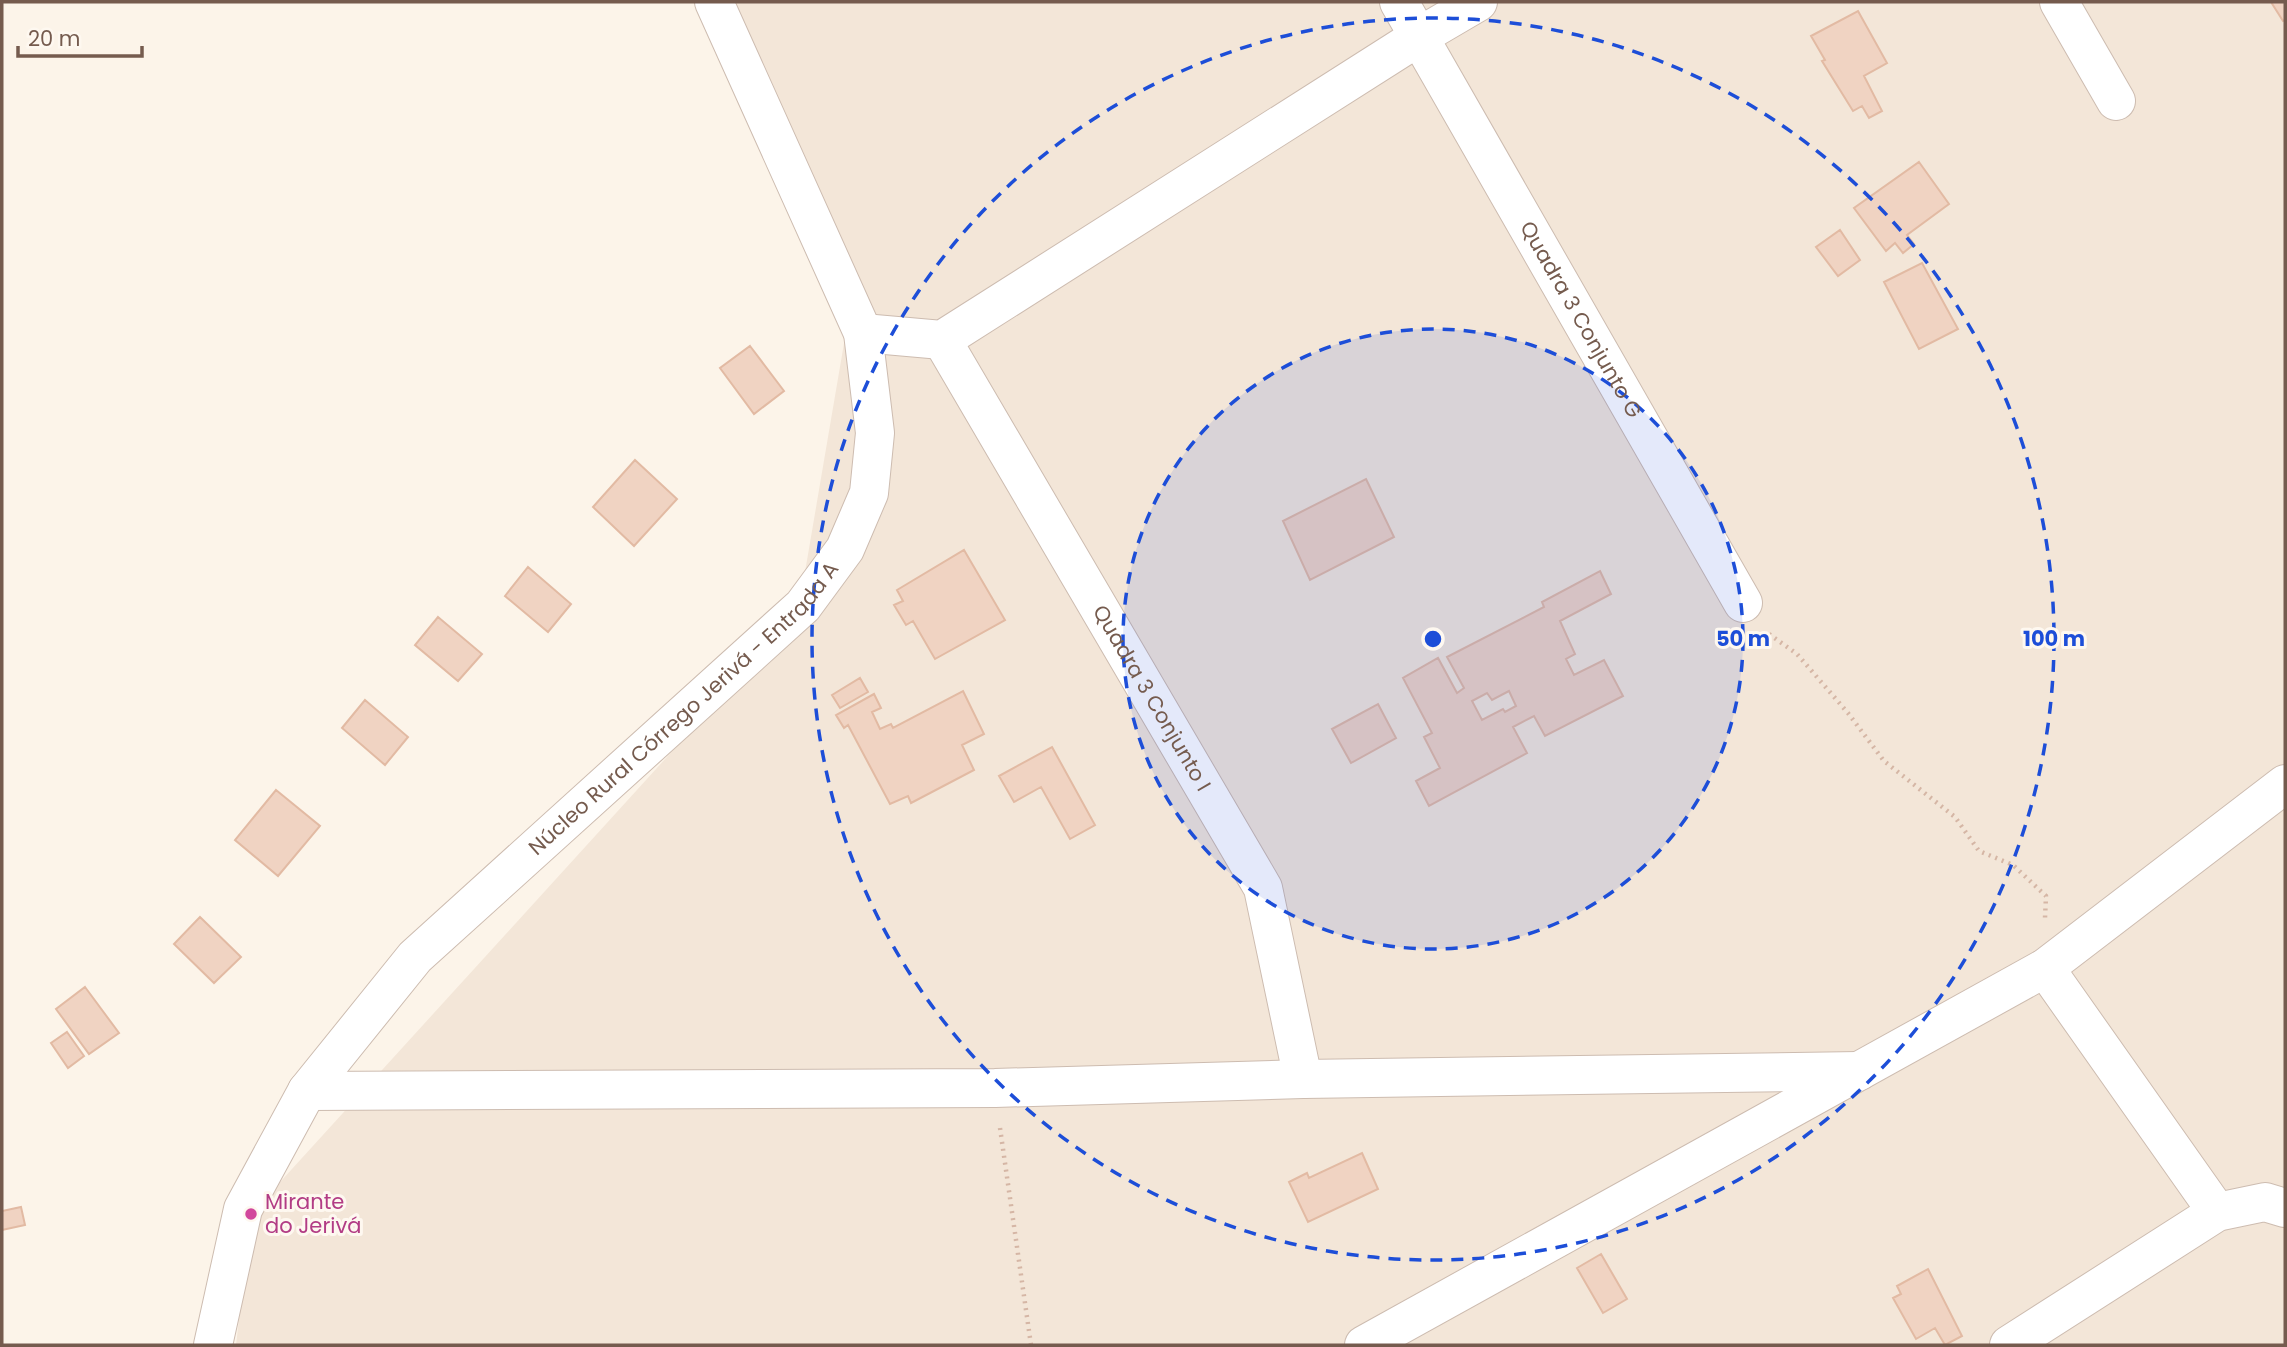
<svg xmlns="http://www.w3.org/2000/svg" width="2287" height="1347" viewBox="0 0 2287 1347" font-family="Poppins,sans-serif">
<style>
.residential{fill:#f3e6d8}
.building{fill:#f0d3c2;stroke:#e2baa3;stroke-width:2;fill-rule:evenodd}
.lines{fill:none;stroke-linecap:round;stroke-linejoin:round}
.minor-casing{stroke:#cdbcb0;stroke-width:40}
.path{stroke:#d5b6a5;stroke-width:4.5;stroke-dasharray:2 5;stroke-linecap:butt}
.minor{stroke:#fff;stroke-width:38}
.ring{fill:none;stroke:#1d4ed8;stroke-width:3.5;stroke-dasharray:12 9}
.hotel-dot{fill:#d1479c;stroke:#fef8f0;stroke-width:2.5}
.labels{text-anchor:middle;stroke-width:6;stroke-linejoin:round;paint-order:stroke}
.street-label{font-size:21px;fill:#755b4e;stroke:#fef8f0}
.hotel-label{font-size:21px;fill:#b23c85;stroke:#fef8f0;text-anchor:start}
.centre{fill:#1d4ed8;stroke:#fef8f0;stroke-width:3.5}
.ring-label{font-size:21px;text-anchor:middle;font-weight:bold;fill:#1d4ed8;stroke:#fef8f0;stroke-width:6;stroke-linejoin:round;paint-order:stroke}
</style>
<rect width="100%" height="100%" fill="#fcf4e9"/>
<path class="residential" d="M720,2H2285V1345H236L251,1214L798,613L849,314Z"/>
<path class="building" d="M2271,2H2285V20L2283,21Z
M1858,11L1887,63L1864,76L1882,111L1869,118L1862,106L1853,111L1822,61L1825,60L1811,36Z
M1919,162L1949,204L1907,235L1914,244L1903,253L1895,243L1886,251L1854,208Z
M1840,230L1860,260L1838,276L1816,247Z
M1922,263L1958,329L1919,349L1884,282Z
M750,346L784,391L754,414L720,368Z
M635,460L677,499L634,546L593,507Z
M1366,479L1394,537L1310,580L1283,521Z
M964,550L1005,620L935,659L913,621L906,625L894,605L903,601L897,590Z
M528,567L571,604L548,632L505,596Z
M1600,571L1611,594L1560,621L1575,654L1566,659L1574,675L1604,660L1623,696L1545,736L1534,716L1513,727L1527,753L1429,806L1416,781L1440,768L1424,737L1432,733L1403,678L1438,658L1457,693L1464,688L1447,657L1544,607L1542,602ZM1509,691L1516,706L1505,712L1503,709L1482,720L1472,701L1487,693L1492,700Z
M438,617L482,654L458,681L415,645Z
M860,678L868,692L840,708L832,695Z
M963,691L984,734L962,745L974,770L911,803L908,796L890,804L848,725L844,728L836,715L874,694L881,708L872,712L880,729L891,724L893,728Z
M365,700L408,737L385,765L342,728Z
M1378,704L1396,738L1351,763L1332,729Z
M1052,747L1095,825L1070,839L1041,787L1014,802L999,776Z
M276,790L320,826L278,876L235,840Z
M200,917L241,957L214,983L174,944Z
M85,987L119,1033L89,1054L56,1009Z
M67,1032L84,1056L68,1068L51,1043Z
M1362,1153L1378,1189L1308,1222L1289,1182L1307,1173L1309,1178Z
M21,1207L25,1225L2,1230V1211Z
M1601,1254L1627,1299L1603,1313L1577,1268Z
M1928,1269L1962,1336L1945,1345L1935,1328L1916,1339L1893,1298L1901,1294L1897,1286Z"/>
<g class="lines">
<g class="minor-casing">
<g id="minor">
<path id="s1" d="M1399,2L1743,603"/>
<path d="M2059,2L2116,101"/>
<path d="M863,333L942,340L1420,36L1478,2"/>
<path id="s2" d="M942,340L1263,888L1303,1079"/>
<path d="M2045,968L2217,1212"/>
<path d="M307,1091L995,1088L1303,1079L1859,1071"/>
<path id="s3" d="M213,1345L243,1209L307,1091L415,957L803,606L845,549L869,493L875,433L863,333L714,2"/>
<path d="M1364,1345L2045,968L2285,784"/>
<path d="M2009,1345L2217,1212L2265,1202L2285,1208"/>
</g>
</g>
<path class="path" d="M1769,634L1797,654L1848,713L1884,761L1955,817L1979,851L2013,865L2046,896L2045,918
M1000,1128L1031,1345"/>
<use href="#minor" class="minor"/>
</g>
<circle cx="1433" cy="639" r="310" fill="#1d4ed8" fill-opacity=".12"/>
<g class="ring">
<circle cx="1433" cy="639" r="310"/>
<circle cx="1433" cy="639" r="621"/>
</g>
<circle class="hotel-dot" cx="251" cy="1214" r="7"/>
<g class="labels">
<g class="street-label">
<text dy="7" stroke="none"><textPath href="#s1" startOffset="366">Quadra 3 Conjunto G</textPath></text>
<text dy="7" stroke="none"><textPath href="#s2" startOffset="415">Quadra 3 Conjunto I</textPath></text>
<text dy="7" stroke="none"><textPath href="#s3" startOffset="812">Núcleo Rural Córrego Jerivá - Entrada A</textPath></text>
</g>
<g class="hotel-label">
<text x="265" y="1209">Mirante<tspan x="265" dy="24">do Jerivá</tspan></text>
</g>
</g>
<circle cx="1433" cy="639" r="10" class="centre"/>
<g class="ring-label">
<text x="1743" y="646">50 m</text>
<text x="2054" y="646">100 m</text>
</g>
<rect width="2287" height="1347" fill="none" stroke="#755b4e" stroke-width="7"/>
<path d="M18 46v10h124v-10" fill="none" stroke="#755b4e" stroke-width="3.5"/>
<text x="28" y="46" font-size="21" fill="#755b4e" stroke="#fef8f0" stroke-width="5" paint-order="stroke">20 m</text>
</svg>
